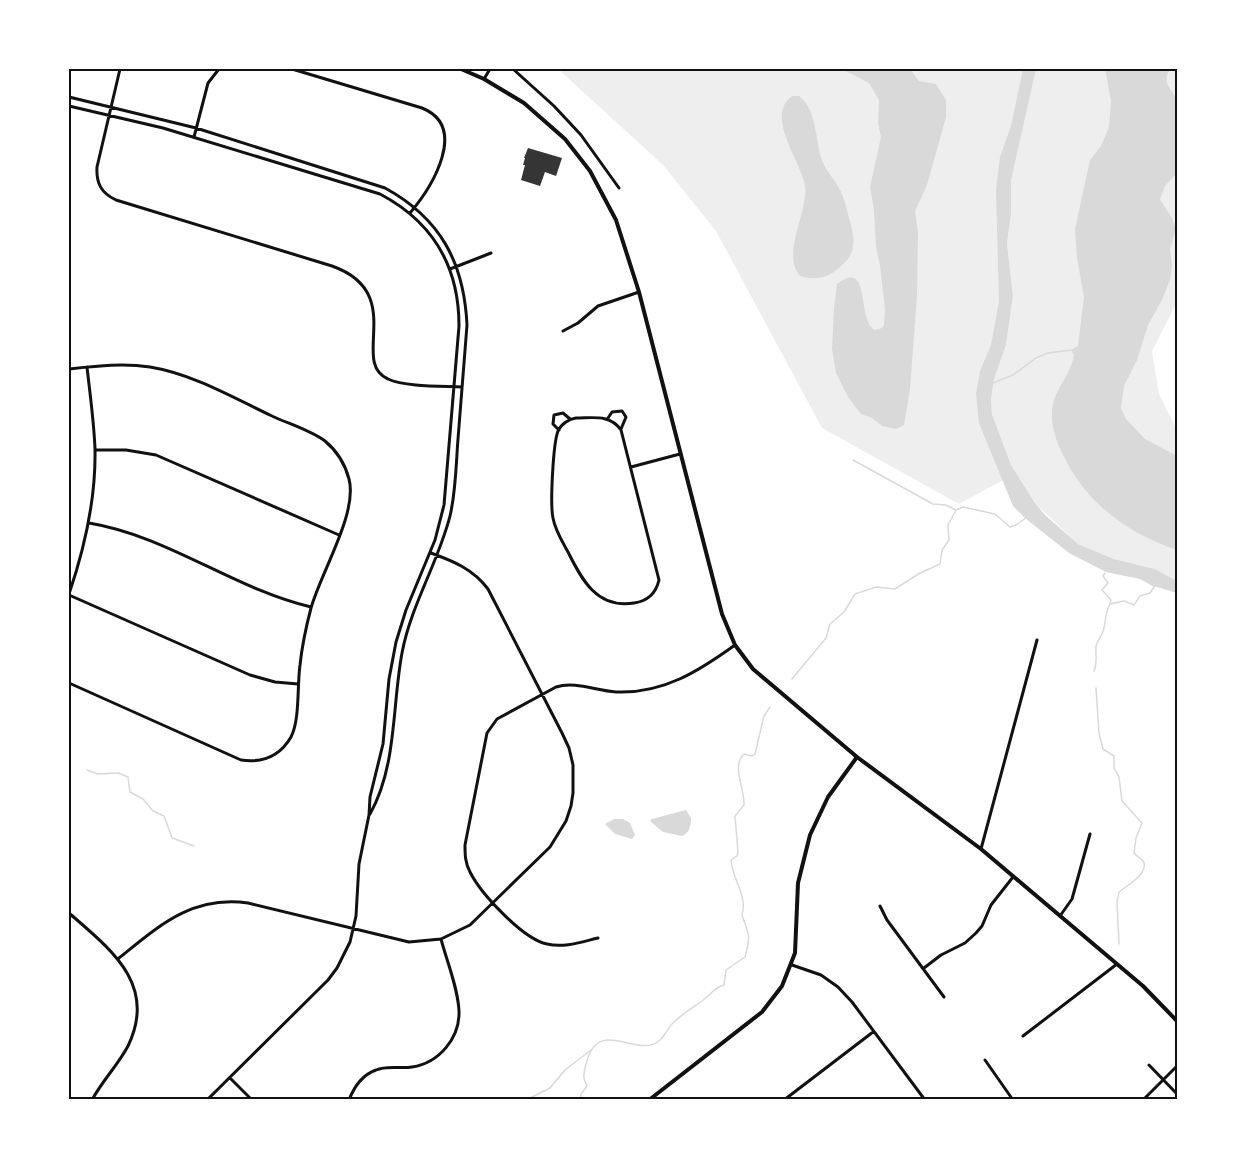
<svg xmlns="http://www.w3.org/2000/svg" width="1246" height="1169" viewBox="0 0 1246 1169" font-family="Roboto,sans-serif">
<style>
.green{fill:#eee}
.water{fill:#d9d9d9}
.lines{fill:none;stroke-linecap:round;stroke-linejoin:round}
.stream{stroke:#d9d9d9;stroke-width:1.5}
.building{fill:#353535}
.minor{stroke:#111;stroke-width:3}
.tertiary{stroke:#111;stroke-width:4}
.secondary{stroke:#111;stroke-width:4}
.neatline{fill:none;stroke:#111;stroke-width:2}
</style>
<rect width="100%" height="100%" fill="#fff"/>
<path class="green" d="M558,69H1177V302L1152,351L1159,394L1177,430V581L1155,569L1114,559L1078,544L1035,503L1011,465L992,414L991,400L994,379L1006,345L1013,296L1007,243L1011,214V189L1001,323L986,404L1005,479L959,504L822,428L716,231L663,165Z"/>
<path class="water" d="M842,69H910L919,81L936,84L946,100V117L927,185L915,211L918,233L917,296L910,389L904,425L896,429L882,426L872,418L861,414L848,397L836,373L832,349L834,309L837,284C872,257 856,321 875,330L882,328L884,325L885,309L880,265L876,247L874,210L870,187L881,137L878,123L879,100L869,83Z
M1023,69H1036L1011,180V214L1007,243L1013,296L1006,345L994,379L991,400L992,414L1011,465L1035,503L1045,515L1078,544L1114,559L1155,569L1177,581V593L1157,587H1154L1140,579L1106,572L1069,553L1025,518L1013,506L979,423L976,394L980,371L991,345L999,301L996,190L1000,157L1011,126Z
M1105,69H1170C1160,87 1175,88 1177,103C1180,125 1177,150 1177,173L1165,186L1160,199L1172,218L1176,229L1170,248L1172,266L1170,280L1162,300L1148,325L1137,360L1124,386L1121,408L1126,419L1145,439L1177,456V550C1127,533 1086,503 1063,455C1056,441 1051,426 1052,410C1054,389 1071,375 1074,355L1071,350L1078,346L1084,297L1077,258L1075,229L1090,160L1101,146L1109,127L1111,101Z
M792,96H799C817,109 815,140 822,160C826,172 836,180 841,192C844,198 846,207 848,214C855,239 859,254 835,271C825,279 812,280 800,276C781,255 808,213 805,186C802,162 764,117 792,96Z
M686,810L691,818C691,826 690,832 682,836L663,832L650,821L652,819Z
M614,819H623L630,823L635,835L632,839L615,834L605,824Z"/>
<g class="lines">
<path class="stream" d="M993,383L1013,375L1036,358L1048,353L1071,350
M853,460L933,504L946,505L956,510L963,507L995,514L1010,527L1016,525L1026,518
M1105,573L1103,576L1108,583L1102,590L1111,600L1110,603
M1094,671C1098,662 1095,655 1096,646C1098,639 1103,635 1104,628C1106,619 1105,613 1110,604L1124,601L1134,605L1140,596L1150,593L1154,587
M792,679L826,638L830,624L844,612L855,594L876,587L895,589L920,573L940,564L942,550L949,540L948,525L956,510
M1096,688L1099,733L1103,749L1114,756V768L1119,777L1122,801L1142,823L1136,838L1134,853C1137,857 1143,859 1144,863C1147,875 1126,886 1119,892L1117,902L1119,944
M87,770L98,774L118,773L128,777L130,792L143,799L153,811L164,816L172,838L194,846
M526,1100L550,1088L565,1070L591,1050
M580,1100L581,1094L587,1086C582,1078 584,1073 586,1064C598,1015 636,1059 659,1041C665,1036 668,1028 673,1023C682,1014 692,1008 702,1001C712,994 712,989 724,985L726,970L745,957C751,934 749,936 742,915C748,896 732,879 731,860L737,856L738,852L735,816L744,805C745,789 731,766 744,754L752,756L755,754L764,716L770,707"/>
</g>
<path class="building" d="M528,148L562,158L556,176L545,172L540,186L521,180L525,165H523L525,158H524Z"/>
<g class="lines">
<path class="minor" d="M120,69L97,167C96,183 101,193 116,200L332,266C408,293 349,362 388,379C405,387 443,386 462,387
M292,69L422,108C469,127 432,187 410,213
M513,69L554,106L581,135L619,188
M484,79L490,69
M69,97L196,128L385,188C440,218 464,262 467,325C464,363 461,401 458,439C456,464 456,491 450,516C438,563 411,605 402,653C392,706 397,766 370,814
M69,106L163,128L380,194C433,222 459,266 459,326L444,505L435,540L406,610L396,642L389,679L383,744L370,797L369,815L359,864L356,916L350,942L337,968L328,980L207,1100
M194,137L208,83L219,69
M450,269L491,253
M563,331L578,323L598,306L639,292
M69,369C97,366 123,363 150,367C193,374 234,398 272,416C289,424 310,430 325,441C337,451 345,464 349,479C358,513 321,572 311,608C306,627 302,646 300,665C297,686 300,720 291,737C280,756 262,763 241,760L69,683
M576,418C593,418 610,414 621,430L659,580C656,593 648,601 634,603C597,609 582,580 568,552C562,541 555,530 553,518C550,505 553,444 558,431C561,424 569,419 576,418Z
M608,418L612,412L622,411L626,417L621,429
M559,430L553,424L554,415L563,413L570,419
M95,450H126L156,455L339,535
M631,467L680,454
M89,523C168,536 234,589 311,607
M69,594C85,547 96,499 95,449C94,422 90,394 87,367
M69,595L250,675L275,682L298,684
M981,849L1037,640
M880,906L887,920L944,997
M69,913C110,949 158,984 128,1046C118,1065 102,1081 92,1100
M1060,916L1072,899L1090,834
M598,938C581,942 564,948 547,944C523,939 481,894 470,872C465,863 465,854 465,845L487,733L497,719L556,687C576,681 596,691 616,692C663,694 699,671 735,645
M119,958C159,926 192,895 248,903L409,942L441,939L470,925L550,847L566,821L571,806L573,793V765L569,748L562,733L488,589C473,569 453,561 431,553
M792,965L821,975L838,987L852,1002L925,1100
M924,968L941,955L965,943L976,933L982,926L991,905L1013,877
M1023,1036L1117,964
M985,1060L1013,1100
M1149,1065L1177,1094
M230,1078L252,1100
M349,1100C354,1087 362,1075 376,1070C387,1065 400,1069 412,1067C439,1063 460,1038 459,1011C458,988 447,962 441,939
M784,1100L873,1032
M1143,1100L1177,1066"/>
<path class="tertiary" d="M649,1100L762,1012L782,986L795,953L798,883L810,835L828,797L857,757"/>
<path class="secondary" d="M461,69L484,79L524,103L565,139L590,171L616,220L639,292L722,614L735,645L753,669L857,757L981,849L1143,986L1177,1021"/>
</g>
<rect width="1246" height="1169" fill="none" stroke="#ffffff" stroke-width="141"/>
<rect x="70" y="70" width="1106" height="1028" class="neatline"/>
</svg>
